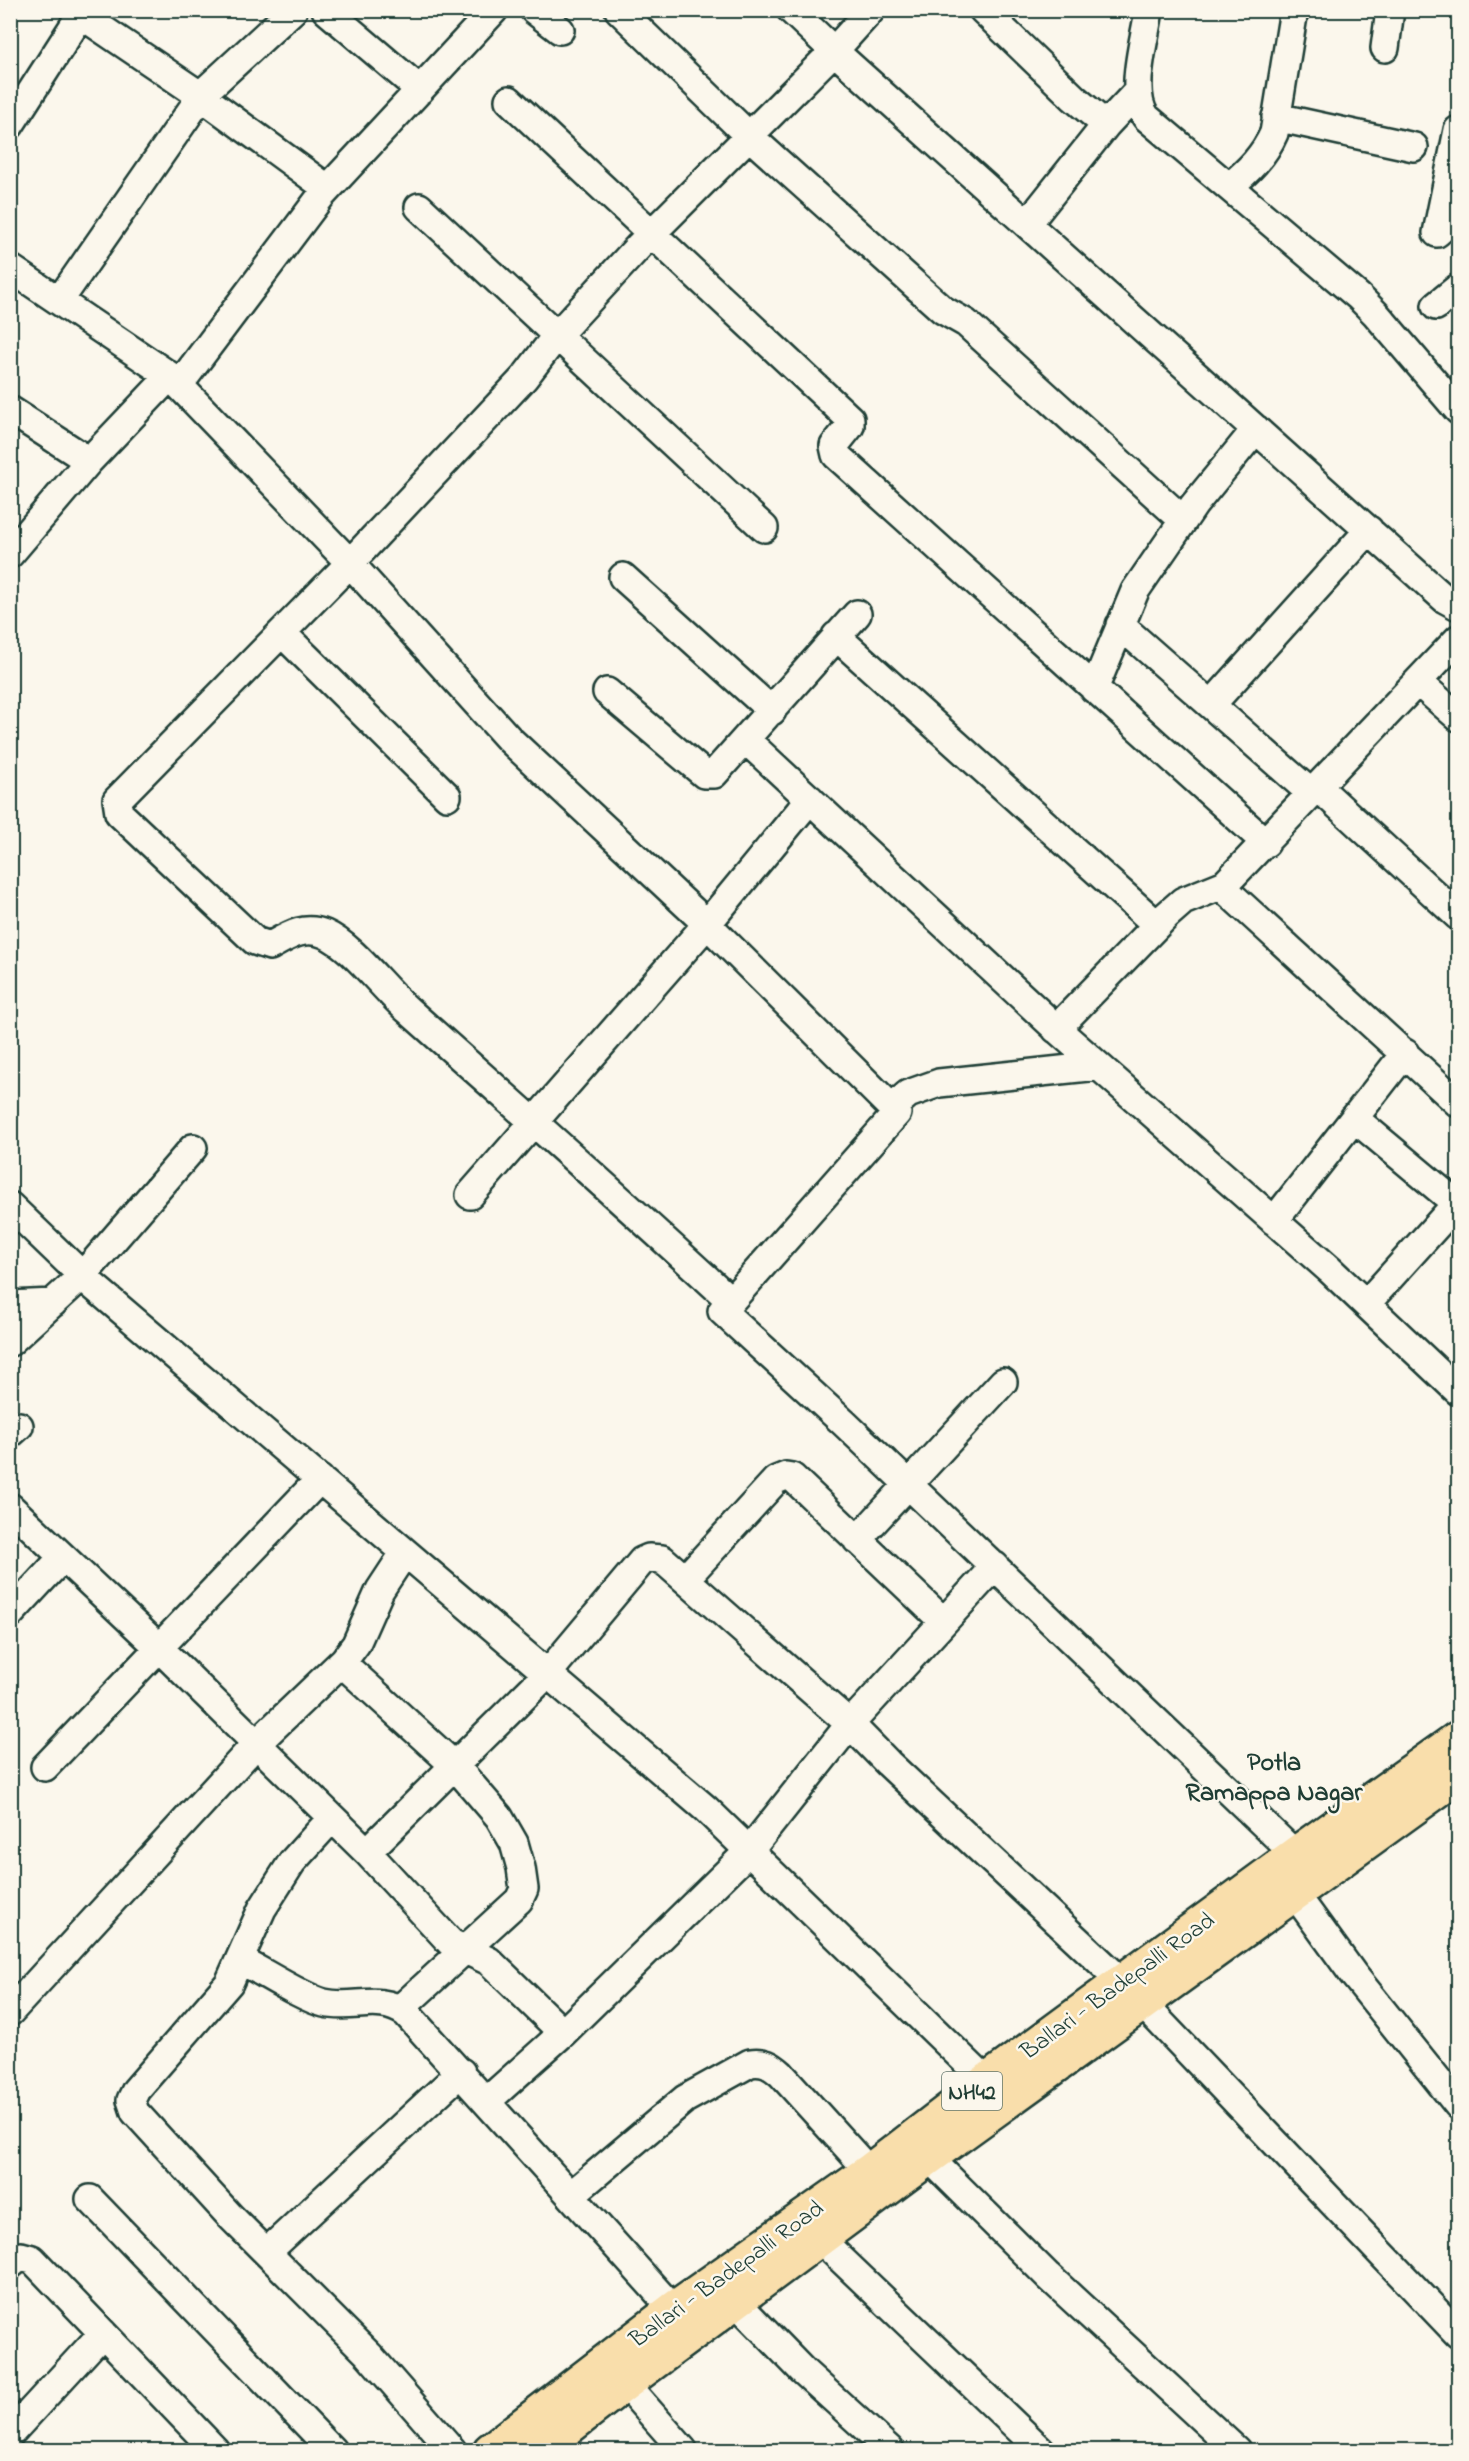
<svg xmlns="http://www.w3.org/2000/svg" width="1469" height="2461" viewBox="0 0 1469 2461" font-family="'Indie Flower',sans-serif">
<style>
.lines{fill:none;stroke-linecap:round;stroke-linejoin:round}
.minor-casing{stroke:#1f3d34;stroke-width:32}
.highway-casing{stroke:#1f3d34;stroke-width:38}
.minor{stroke:#fbf7ec;stroke-width:27}
.highway{stroke:#f9deab;stroke-width:33}
.labels{text-anchor:middle;stroke-width:5;stroke-linejoin:round;paint-order:stroke}
.shield{fill:#fbf7ec;stroke:#61756b;stroke-width:1.5}
.shield-label{font-size:22px;font-weight:bold;fill:#1f3d34}
.street-label{font-size:24px;fill:#1f3d34;stroke:#fbf7ec}
.neighbourhood-label{font-size:26px;font-weight:bold;fill:#1f3d34;stroke:#fbf7ec}
</style>
<rect width="100%" height="100%" fill="#fbf7ec"/>
<filter id="ink" filterUnits="userSpaceOnUse"><feTurbulence type="fractalNoise" baseFrequency=".0167" numOctaves="2"/><feDisplacementMap in="SourceGraphic" scale="12" xChannelSelector="R" yChannelSelector="G"/><feConvolveMatrix kernelMatrix="1 2 1 2 8 2 1 2 1" color-interpolation-filters="sRGB"/></filter>
<g filter="url(#ink)">
<g class="lines">
<g class="minor-casing">
<path id="minor" d="M74,10L201,96L324,186L322,195L179,385
M326,10L420,90
M534,10L560,30
M619,10L749,136L943,310L966,323L1183,520
M791,10L834,51L871,10
M983,10L1074,98L1106,125
M1149,10C1145,40 1128,92 1146,117L1359,297L1376,314L1458,410
M1385,48L1390,10
M509,100L850,419V426L834,446L836,455L1266,843
M1276,117L1414,147
M10,125L84,10
M1458,130L1437,233L1458,214
M1229,187C1248,171 1264,156 1274,133L1294,10
M322,195L494,10
M419,207L764,528
M1028,223L1106,125L1137,92
M10,268L170,376L350,563L509,739L707,924L897,1113L722,1311L844,1423L1295,1854
M59,301L204,92L293,10
M1436,306L1458,288
M10,410L89,461L10,554
M89,461L170,376
M623,577L772,711
M1120,625L1312,794
M282,633L447,796
M836,636L1157,925
M1418,682L1458,717
M1094,689L1135,591L1194,505L1256,429
M607,692L704,774H714L857,614
M1211,705L1369,530
M746,740L1060,1032L1330,1270L1458,1391
M1318,787L1458,916
M1221,886L1458,1103
M1056,1029L1167,915L1183,901L1225,884L1458,639
M892,1108L908,1094L939,1083L1098,1066
M1354,1118L1458,1205
M470,1195L707,924L810,799
M10,1206L91,1284L706,1809L986,2081
M1274,1221L1405,1053
M731,1301C625,1203 517,1107 409,1011C384,990 353,946 325,934C304,925 288,936 270,946L255,941L119,813L117,800L350,563L524,378L557,335L640,245L834,51L1445,599L1458,606
M1366,1304L1458,1202
M10,1305L53,1303
M10,1342L83,1275L193,1148
M10,1434L19,1426
M10,1507L151,1640L367,1852L451,1943L489,1961L563,2033
M857,1540L1003,1382
M685,1579L776,1480L786,1476L792,1477L943,1621
M10,1614L63,1557
M342,1663L455,1766L499,1817L514,1843L521,1868L524,1889L519,1900L400,2009
M45,1767L320,1479
M332,1818L292,1862L262,1909L229,1983L136,2090L131,2100L135,2112L230,2216L369,2355L452,2450
M367,1852L548,1673L642,1561L649,1558L662,1559L850,1724L888,1763L1122,1982L1458,2334
M1295,1894L1353,1974L1458,2105
M240,1960C262,1971 303,1998 324,2003C354,2010 379,1994 406,2013L673,2309
M10,2012L256,1744L344,1660L356,1644L380,1590L405,1552
M487,2101L563,2033L750,1850L850,1724L995,1566
M929,2158L1048,2276L1236,2450
M571,2195L685,2099L750,2063C764,2061 771,2065 781,2074L869,2171
M90,2199L332,2450
M821,2240L1041,2450
M267,2252L461,2072
M10,2265L21,2256L32,2259L215,2450
M737,2303L803,2371L890,2450
M625,2384L683,2450
M10,2434L103,2333"/>
</g>
<g class="highway-casing">
<path id="highway" d="M490,2450L673,2309L869,2171L986,2081L1295,1854L1458,1738
M540,2450L625,2384L929,2158L1458,1776"/>
</g>
<use href="#minor" class="minor"/>
<use href="#highway" class="highway"/>
</g>
</g>
<g class="labels">
<rect class="shield" x="942" y="2072" width="60" height="38" rx="4.5"/>
<g class="shield-label">
<text x="972" y="2099">NH42</text>
</g>
<g class="street-label">
<text transform="translate(1117 1985) rotate(-36)" y="8">Ballari - Badepalli Road</text>
<text transform="translate(726 2273) rotate(-36)" y="8">Ballari - Badepalli Road</text>
</g>
<g class="neighbourhood-label">
<text x="1274" y="1770">Potla<tspan x="1274" dy="30">Ramappa Nagar</tspan></text>
</g>
</g>
<rect width="1469" height="2461" fill="none" stroke="#fbf7ec" stroke-width="36"/>
<rect x="18" y="18" width="1433" height="2425" fill="none" stroke="#1f3d34" stroke-width="2" filter="url(#ink)"/>
</svg>
